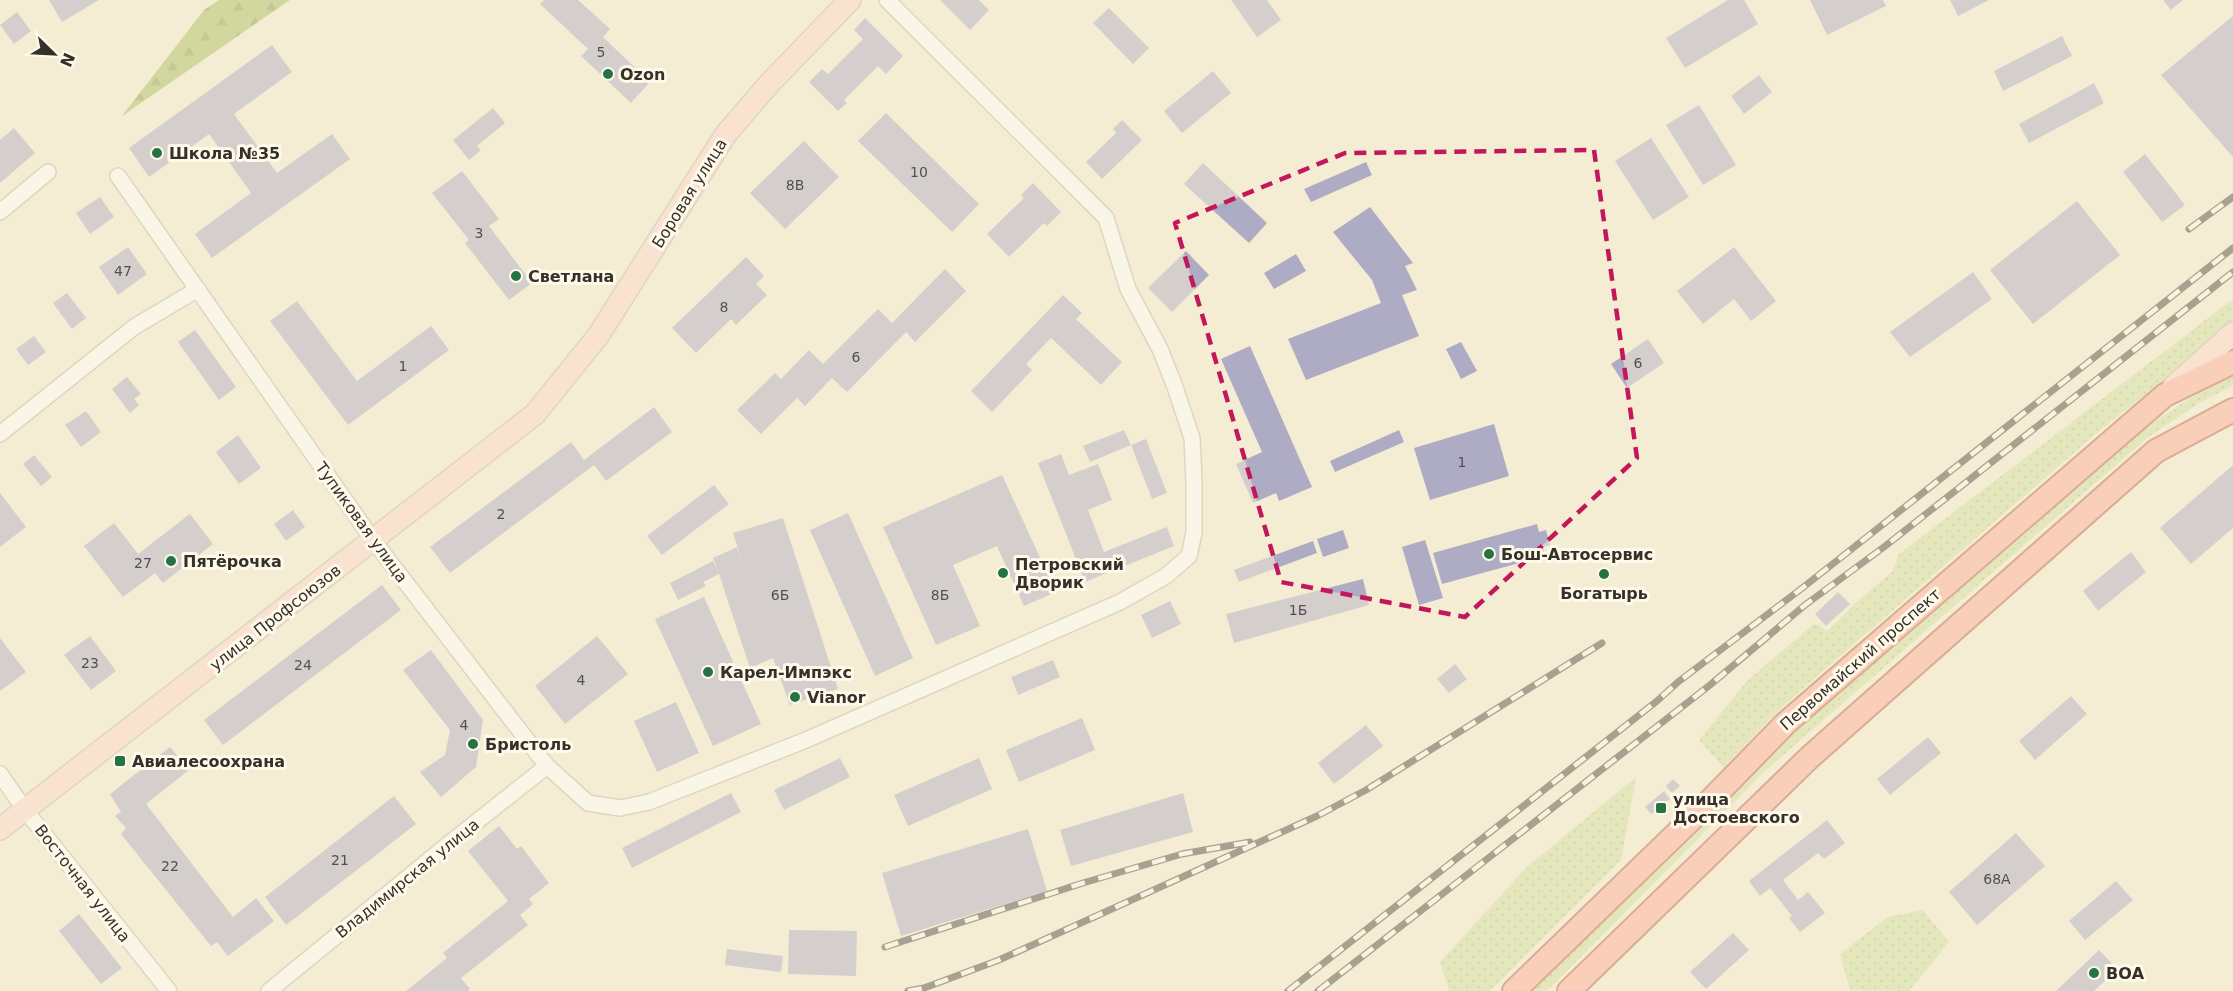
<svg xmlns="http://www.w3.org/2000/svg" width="2233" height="991" viewBox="0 0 2233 991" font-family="'DejaVu Sans',sans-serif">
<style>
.grass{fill:url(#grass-dots)}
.forest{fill:url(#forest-firs)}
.building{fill:#aeacc4}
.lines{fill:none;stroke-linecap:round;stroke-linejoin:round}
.street-casing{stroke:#c4bba4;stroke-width:18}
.secondary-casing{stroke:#c4bba4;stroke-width:24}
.primary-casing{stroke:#b85d47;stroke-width:26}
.street{stroke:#fff;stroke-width:15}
.secondary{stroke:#ffd5cd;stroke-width:21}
.primary{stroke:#ffac9a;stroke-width:22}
.rail-casing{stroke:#4b473c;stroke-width:7}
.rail{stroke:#fef9eb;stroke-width:4.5;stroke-dasharray:14;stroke-linecap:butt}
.marked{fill:none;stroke:#c2185b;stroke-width:4.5;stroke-dasharray:12 8;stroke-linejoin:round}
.poi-dot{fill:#257242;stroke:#fef9eb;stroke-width:2}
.labels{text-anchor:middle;stroke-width:6;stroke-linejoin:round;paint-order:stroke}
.number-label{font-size:14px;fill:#53504f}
.poi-label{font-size:16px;font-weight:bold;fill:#353128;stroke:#fef9eb;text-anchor:start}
.street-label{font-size:16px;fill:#353128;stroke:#fef9eb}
</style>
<defs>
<pattern id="grass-dots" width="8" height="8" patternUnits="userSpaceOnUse" patternTransform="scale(1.5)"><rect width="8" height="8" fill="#d1e09e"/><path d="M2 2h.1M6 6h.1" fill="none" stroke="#b4c188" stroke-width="1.8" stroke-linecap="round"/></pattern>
<pattern id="forest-firs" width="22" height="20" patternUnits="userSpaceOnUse" patternTransform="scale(1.5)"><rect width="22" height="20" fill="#a9bc5e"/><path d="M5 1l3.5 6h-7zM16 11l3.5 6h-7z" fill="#8a994e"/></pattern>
</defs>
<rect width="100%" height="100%" fill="#f4ecd3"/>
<path class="grass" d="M2233,299V324L2092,437L1784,705L1723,767L1699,740L1747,681L1815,623L1827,631L1860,599L1892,572L1899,554Z
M2233,376V386L2199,403L2147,438L1764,772L1547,991H1530L1759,761L2142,429L2192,397Z
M1636,777L1621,860L1490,991H1449L1440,962L1527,867Z
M1923,910L1949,942L1909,991L1850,990L1840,954L1888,917Z"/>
<path class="forest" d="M219,0H290L122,116L204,10Z"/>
<path class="building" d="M49,0H99L62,22Z
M544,0H578L610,29L603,37L650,82L631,103L581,56L588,49L540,4Z
M940,0H979L989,10L970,30Z
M1231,0H1267L1281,20L1257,37Z
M1728,0H1744L1758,24L1685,68L1666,38Z
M1810,0H1883L1886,6L1827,35Z
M1950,0H1989L1958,16Z
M2163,0H2183L2171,10Z
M1109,8L1149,48L1133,64L1093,23Z
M17,12L31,31L14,44L0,25Z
M2233,16V157L2161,75Z
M865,18L903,56L886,74L878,66L844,100L847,103L838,111L809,82L822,69L828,74L863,39L854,30Z
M2062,36L2072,56L2003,91L1994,71Z
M272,45L292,72L234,114L277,173L332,134L350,159L212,258L195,234L251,193L209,134L149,177L129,148Z
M1213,71L1231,93L1182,133L1164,111Z
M1759,75L1772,92L1744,114L1731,96Z
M2094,83L2104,103L2029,143L2019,124Z
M1699,105L1736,165L1703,185L1666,125Z
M493,108L505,123L477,146L481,150L469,160L453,140Z
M886,113L979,204L952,232L858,141Z
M1122,120L1142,140L1102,179L1086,162L1116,133L1113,129Z
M14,128L35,153L0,183V140Z
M1651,138L1689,197L1653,220L1615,161Z
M804,141L839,177L785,229L750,193Z
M2145,154L2185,205L2162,222L2123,172Z
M1366,162L1372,175L1311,202L1304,189Z
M1203,163L1267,223L1249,243L1184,184Z
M462,171L499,219L489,226L532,283L509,300L465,243L469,240L432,193Z
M1033,183L1061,212L1047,226L1044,223L1009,257L987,234L1024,198L1021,195Z
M100,197L114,217L90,234L76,213Z
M2077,201L2120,255L2033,324L1990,270Z
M1370,207L1413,263L1405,266L1417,290L1402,295L1419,336L1306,380L1288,339L1381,303L1372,280L1333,232Z
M128,247L147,274L118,295L99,267Z
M1734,247L1776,301L1751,321L1734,299L1703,324L1677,291Z
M1186,251L1209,275L1172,312L1148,288Z
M1296,254L1306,271L1274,289L1264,273Z
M746,257L764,276L756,284L767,295L736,325L731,319L696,353L672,328Z
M945,269L966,291L915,342L906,332L847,392L832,378L805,406L797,398L761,434L737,410L775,373L781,379L809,350L823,364L878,309L892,323Z
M1973,272L1992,299L1910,357L1890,332Z
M67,293L86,318L72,329L53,303Z
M1063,295L1082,313L1076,319L1122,362L1101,385L1051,338L1026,364L1032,370L992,412L971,391Z
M297,301L357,381L431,326L449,350L348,425L270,321Z
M195,330L236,387L219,400L178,342Z
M34,336L46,352L28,365L16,349Z
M1648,339L1664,363L1627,388L1611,364Z
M1461,342L1477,371L1461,379L1446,349Z
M1250,346L1312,487L1279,501L1276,493L1253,503L1236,464L1262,452L1221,359Z
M127,377L141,394L134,399L139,405L130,413L112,389Z
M654,407L672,432L606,481L594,465L450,573L430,547L571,442L584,460Z
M86,411L101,432L81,447L65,425Z
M1494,424L1509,476L1430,500L1414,448Z
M1124,430L1131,445L1090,462L1083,446Z
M1399,430L1404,442L1335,472L1330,461Z
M238,435L261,468L239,484L216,452Z
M1146,439L1167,493L1152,499L1131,445Z
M1061,454L1069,475L1098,464L1112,500L1088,510L1104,552L1167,527L1174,546L1085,582L1038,463Z
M34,455L52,477L41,486L23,464Z
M2233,465V528L2191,564L2160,528Z
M1002,475L1056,592L1024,606L997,546L953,565L980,626L936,645L883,527Z
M714,485L729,504L662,555L647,536Z
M0,493L26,527L0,547Z
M293,510L305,527L286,541L274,524Z
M848,513L913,658L875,676L810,530Z
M190,514L213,544L163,583L155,573L123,597L84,546L114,523L138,554Z
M783,518L838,689L790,705L773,658L750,668L719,574L703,582L706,586L678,600L670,583L713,561L718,570L713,558L737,547L741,557L733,533Z
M1537,524L1539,532L1546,530L1550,545L1543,547L1545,556L1442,584L1433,553Z
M1343,530L1349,548L1323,557L1317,539Z
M1425,540L1443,598L1419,605L1402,547Z
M1313,541L1317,553L1239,582L1234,570Z
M2131,552L2146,572L2098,611L2083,591Z
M1363,579L1369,605L1234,643L1226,614Z
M382,585L401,610L223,745L204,720Z
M1838,592L1850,604L1826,626L1815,614Z
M704,597L761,724L713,746L655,619Z
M1170,601L1181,624L1152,638L1141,615Z
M90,636L116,671L91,690L64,655Z
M597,636L628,674L565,724L535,686Z
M0,638L26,672L0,691Z
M431,650L483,720L476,767L441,797L420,772L445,755L450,730L403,670Z
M1053,660L1060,677L1018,695L1011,677Z
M1455,664L1467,679L1449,693L1437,679Z
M2071,696L2087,714L2035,760L2019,741Z
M676,702L699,753L657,772L634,721Z
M1082,718L1095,750L1019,782L1006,750Z
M1366,725L1383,746L1334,784L1318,763Z
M1928,737L1941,753L1890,795L1877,779Z
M170,747L189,770L146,804L233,917L256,898L274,921L228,956L217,942L211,946L121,834L126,828L115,816L121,812L110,794Z
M840,758L850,777L784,810L774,790Z
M979,758L992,789L908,826L894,795Z
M1673,779L1680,786L1672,793L1666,786Z
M1664,791L1670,799L1651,814L1645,807Z
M731,793L741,812L632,868L622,848Z
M1183,793L1193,832L1071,866L1060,830Z
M394,796L416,824L286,925L265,897Z
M1827,820L1845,843L1824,859L1818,853L1783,880L1798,900L1808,892L1825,913L1800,932L1789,918L1792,916L1770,888L1760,896L1749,881Z
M499,826L517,849L521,846L549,883L529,899L533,904L520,915L528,925L461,978L470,989L468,991H406L447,958L443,953L508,901L468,851Z
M1028,829L1047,891L901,936L882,873Z
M2016,833L2045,866L1977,925L1949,892Z
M2116,881L2133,900L2085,940L2069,921Z
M79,914L122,968L101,984L59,931Z
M789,930L857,931L856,976L788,974Z
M1733,933L1749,950L1706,989L1690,972Z
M727,949L783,956L781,972L725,965Z
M2099,950L2117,969L2108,978L2094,991H2056Z"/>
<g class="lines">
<g class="street-casing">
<path id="street" d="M118,176L373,540L547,766L588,803L620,808L649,802L806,740L1120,602L1166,576L1189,556L1194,533V482L1192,438L1175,387L1160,349L1128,289L1106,218L887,0
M0,212L48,172
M0,434L134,327L198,289
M0,774L25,810L169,991
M269,991L446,846L547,766"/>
</g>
<g class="secondary-casing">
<path id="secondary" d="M2173,387L2233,333
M0,829L535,414L598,336L726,134L768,85L850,0"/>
</g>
<g class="primary-casing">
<path id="primary" d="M1514,991L1705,806L1786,723L2165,395L2233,362
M1569,991L1810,757L2156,451L2233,410"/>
</g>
<use href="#street" class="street"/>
<use href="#secondary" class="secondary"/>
<use href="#primary" class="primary"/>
<g class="rail-casing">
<path id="rail" d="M2189,229L2233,197
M885,947L1083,883L1182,854L1250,842
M908,991L924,988L999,960L1317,816L1366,790L1602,643
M1288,991L1657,701L1678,682L1801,589L2233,248
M1318,991L1710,685L1805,605L1884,547L2233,272"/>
</g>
<use href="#rail" class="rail"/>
</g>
<path d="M0 0H2233V991H0ZM1594,150L1637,458L1465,617L1281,582L1175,223L1345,153Z" fill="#f4ecd3" fill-opacity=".55" fill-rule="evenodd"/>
<path class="marked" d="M1594,150L1637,458L1465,617L1281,582L1175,223L1345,153Z"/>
<g class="poi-dot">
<circle cx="608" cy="74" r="6"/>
<circle cx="157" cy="153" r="6"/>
<circle cx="516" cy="276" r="6"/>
<circle cx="1489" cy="554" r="6"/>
<circle cx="171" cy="561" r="6"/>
<circle cx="1003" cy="573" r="6"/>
<circle cx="1604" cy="574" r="6"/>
<circle cx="708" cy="672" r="6"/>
<circle cx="795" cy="697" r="6"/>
<circle cx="473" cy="744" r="6"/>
<rect x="114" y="755" width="12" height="12" rx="3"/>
<rect x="1655" y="802" width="12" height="12" rx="3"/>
<circle cx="2094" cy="973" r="6"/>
</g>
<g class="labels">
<g class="number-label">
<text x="601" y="57">5</text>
<text x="919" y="177">10</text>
<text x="795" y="190">8В</text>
<text x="479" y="238">3</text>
<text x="123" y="276">47</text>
<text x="724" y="312">8</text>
<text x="856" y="362">6</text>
<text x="1638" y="368">6</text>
<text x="403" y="371">1</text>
<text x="1462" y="467">1</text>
<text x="501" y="519">2</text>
<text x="143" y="568">27</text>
<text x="780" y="600">6Б</text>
<text x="940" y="600">8Б</text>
<text x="1298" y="615">1Б</text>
<text x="90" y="668">23</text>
<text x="303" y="670">24</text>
<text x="581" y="685">4</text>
<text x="464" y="730">4</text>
<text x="340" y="865">21</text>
<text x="170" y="871">22</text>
<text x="1997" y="884">68А</text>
</g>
<g class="poi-label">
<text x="620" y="80">Ozon</text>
<text x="169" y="159">Школа №35</text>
<text x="528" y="282">Светлана</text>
<text x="1501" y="560">Бош-Автосервис</text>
<text x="183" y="567">Пятёрочка</text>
<text x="1015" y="570">Петровский<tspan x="1015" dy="18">Дворик</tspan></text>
<text x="1604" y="599" text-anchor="middle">Богатырь</text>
<text x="720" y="678">Карел-Импэкс</text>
<text x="807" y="703">Vianor</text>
<text x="485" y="750">Бристоль</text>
<text x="132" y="767">Авиалесоохрана</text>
<text x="1673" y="805">улица<tspan x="1673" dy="18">Достоевского</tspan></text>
<text x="2106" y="979">ВОА</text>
</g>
<g class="street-label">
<text transform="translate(689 193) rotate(-58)" y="6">Боровая улица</text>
<text transform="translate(362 522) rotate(54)" y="6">Тупиковая улица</text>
<text transform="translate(275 617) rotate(-38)" y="6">улица Профсоюзов</text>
<text transform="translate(1860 659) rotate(-41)" y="6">Первомайский проспект</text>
<text transform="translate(407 878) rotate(-39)" y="6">Владимирская улица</text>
<text transform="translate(83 883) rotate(52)" y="6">Восточная улица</text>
</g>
</g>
<g transform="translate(54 54) rotate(114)" stroke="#fef9eb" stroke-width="4.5" paint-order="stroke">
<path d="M0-4.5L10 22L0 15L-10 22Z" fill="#353128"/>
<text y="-9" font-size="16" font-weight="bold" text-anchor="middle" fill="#353128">N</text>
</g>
</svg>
